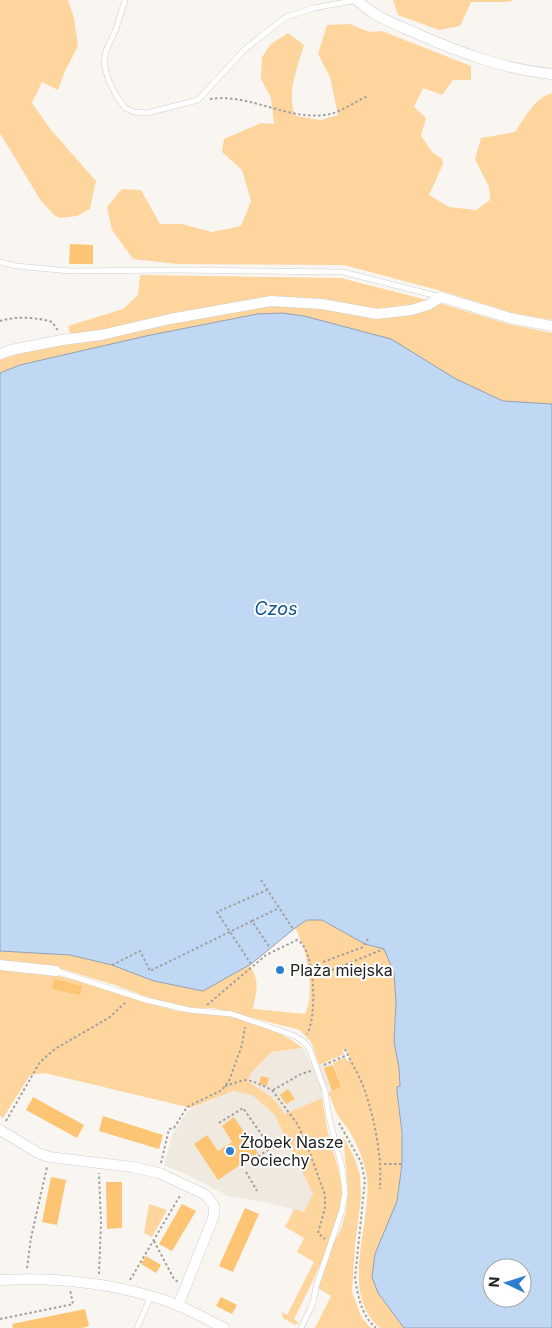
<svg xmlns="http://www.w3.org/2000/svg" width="552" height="1328" viewBox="0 0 552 1328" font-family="Inter,sans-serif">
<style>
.built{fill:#f0e9df}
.green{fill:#fdd59d}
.water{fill:#c0d8f4;stroke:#91a1b4;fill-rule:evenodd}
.building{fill:#fcc473}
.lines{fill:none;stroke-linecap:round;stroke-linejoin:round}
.lane-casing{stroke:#d1cecb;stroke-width:6}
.street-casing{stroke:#d1cecb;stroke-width:11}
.path{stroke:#a3a09e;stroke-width:2;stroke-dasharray:2.5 2.5;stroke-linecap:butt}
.lane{stroke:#fff;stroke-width:5}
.street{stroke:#fff;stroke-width:10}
.poi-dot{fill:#2d7ece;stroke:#fff;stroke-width:2}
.labels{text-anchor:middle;stroke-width:4;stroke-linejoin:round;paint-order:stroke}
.poi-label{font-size:16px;fill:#222120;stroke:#fff;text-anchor:start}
.water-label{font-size:18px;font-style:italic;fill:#10538f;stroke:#fff}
</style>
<rect width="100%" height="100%" fill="#f9f6f2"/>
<path class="built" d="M303,1048L313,1068L331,1060L341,1087L321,1093L322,1098L285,1114L274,1099L248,1081L250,1074L272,1052Z
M233,1091L252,1095L274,1114L313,1194L304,1212L264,1202L228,1196L185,1174L164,1165L172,1136L187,1111Z"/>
<path class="green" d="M0,0H68L74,18L78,46L65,71L58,90L42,82L32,103L51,130L96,181L90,209L77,216L60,218L54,215L41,201L0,133Z
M393,0H514L507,2H471L460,26L439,30L398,15Z
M350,24L369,32L382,31L471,66V80H453L442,95L423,88L414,107L426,118L421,136L432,152L442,159L443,164L429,195L449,207L476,210L490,200L489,187L475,159L481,138L515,132C525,118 534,98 552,93V320L512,313L445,292L344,265L177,264L133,259L112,230L107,207L122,189L141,190L160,224H182L212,232L241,226L251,201L242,170L222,152L224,139L261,123L274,124L271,98L261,79L262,57L271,44L288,33L304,45C298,66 285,96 296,116L321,120L338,115L330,77L318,54L327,25Z
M140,275L341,278L439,303L508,324L552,333V404L503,401L456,380L391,339L304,316L282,313L257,314L146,336L20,365L0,373V360L18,354L72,341L68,326L123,309L138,295Z
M307,920H322L365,944L384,949L394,973L396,1002L394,1042L399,1068L400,1086L397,1092L403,1150L397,1201L375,1254L372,1277L378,1293L404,1328H380C338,1292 372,1225 367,1178C365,1162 357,1143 348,1129C344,1123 338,1117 335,1110C333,1104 331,1098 328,1092L341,1087L333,1063L345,1057L347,1061L351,1060L346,1049L342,1050L344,1054L319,1065L311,1042L300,1030L213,1008L197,1009L180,1006L144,996L115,985L65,970L25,962H0V951L70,955L112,965L154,981L203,991L249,965C261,981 256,991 253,1009L305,1014C316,993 307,948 295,928Z
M0,969C14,970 28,969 42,972C88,981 131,1000 177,1011C194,1014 210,1014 226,1016C253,1020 282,1032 303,1048L272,1052L250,1074L248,1081L274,1099L285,1114L322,1098C324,1108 325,1119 327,1128C331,1149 341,1170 342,1191C344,1222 308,1291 294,1319L299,1323L295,1325L283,1318L282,1312L287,1315L314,1262L297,1252L304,1238L285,1227L294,1209L304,1212L313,1194L274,1114L252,1095L233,1091L191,1108L45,1073L30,1075L3,1118L0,1116Z
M343,1136L354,1157L360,1175L361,1198L355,1245L352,1292L362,1318L371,1328H315L331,1296L318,1288L332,1246L341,1229L346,1212L348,1190Z
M149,1204L167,1210L152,1237L144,1233Z"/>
<path class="water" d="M282,313L304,316L391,339L456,379L503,401L552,404V1328H404L378,1293L372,1277L375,1254L397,1201L402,1164V1133L397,1092V1087L400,1086L399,1068L394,1042L396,1002L394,973L384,949L365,944L322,920H307L295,928L251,964L203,991L154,981L112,965L70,955L0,951V373L20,365L146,336L257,314ZM492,1268H522V1298H492Z"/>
<path class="building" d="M70,244L93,245V264H69Z
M54,979L82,986L80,995L52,989Z
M333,1065L341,1087L332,1091L324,1068Z
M261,1076L269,1078L267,1086L259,1084Z
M288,1089L295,1099L286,1104L280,1095Z
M33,1097L84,1125L77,1138L26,1110Z
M103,1116L163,1135L159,1149L99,1131Z
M234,1117L258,1153L218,1180L194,1144L207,1135L218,1151L232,1142L222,1126Z
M51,1177L66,1180L57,1225L42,1222Z
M106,1182H122V1228L107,1229Z
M182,1204L196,1211L172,1251L159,1244Z
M245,1208L259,1214L233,1272L219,1266Z
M146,1256L161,1265L156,1273L141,1264Z
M221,1297L237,1305L232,1314L216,1306Z
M85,1309L89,1326L82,1328H13L12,1324Z"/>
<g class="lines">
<g class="lane-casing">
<path id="lane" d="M125,0L116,29L106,51L104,63L108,79L117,97L125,108L134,112L147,113L198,100L245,49L286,17L314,8L357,0
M0,262L16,266L70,271L176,270L343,272L441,297
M56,971L146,1000L189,1010L232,1014L295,1036L303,1041L309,1048L325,1091L329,1117L342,1168L345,1193L342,1210L316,1287L313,1303L301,1328
M137,1328L151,1296"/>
</g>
<g class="street-casing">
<path id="street" d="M357,0C373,16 393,23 413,32C458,52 503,69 552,74
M0,354L11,350L62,340L101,335L170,319L271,301L322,304L377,314L411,310L428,305L441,297L510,318L552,326
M0,965L56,971
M0,1130L38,1153L49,1157L132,1167L159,1173L206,1195L214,1206V1216L178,1306
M0,1280C51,1277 102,1282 151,1296C177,1303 201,1316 224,1328"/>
</g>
<path class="path" d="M210,99C249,93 286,120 325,115C340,113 354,102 368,96
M0,321C16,316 36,317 52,322L59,332
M261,880L293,929
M252,921L279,908
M323,962L363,947L368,939
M251,964L217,912L267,890
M112,965L140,951L150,971L252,921L270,948
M327,972L384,949
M207,1005L266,955L297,940C316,948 317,1019 307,1034
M345,1049C351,1063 360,1076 365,1091C375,1121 382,1157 380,1189
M324,1065L347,1055
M225,1086L244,1080L252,1081L272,1090L298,1125L308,1148L325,1195V1208L318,1233L325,1239
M273,1090L301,1074L311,1071
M6,1121L40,1062L55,1049L110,1017L127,1001
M219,1123L243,1108L271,1148L251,1161L254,1166
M339,1123L361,1162L365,1180L355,1278C358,1296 361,1315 376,1328
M161,1163L169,1129L174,1128L187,1107L222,1090L229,1081L242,1045L245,1027
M384,1164H402
M246,1172L257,1191
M154,1241L174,1279L178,1282
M27,1268L31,1238L47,1167
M99,1274L101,1223L99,1173
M130,1280L181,1194
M0,1319L73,1304L70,1290"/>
<use href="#lane" class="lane"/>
<use href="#street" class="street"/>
</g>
<g class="poi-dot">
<circle cx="280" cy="970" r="5"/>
<circle cx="230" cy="1151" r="5"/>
</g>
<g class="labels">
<g class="poi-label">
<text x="290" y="976">Plaża miejska</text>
<text x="240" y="1148">Żłobek Nasze<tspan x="240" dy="18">Pociechy</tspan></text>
</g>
<g class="water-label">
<text x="276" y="615">Czos</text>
</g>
</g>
<g transform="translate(507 1283) rotate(274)"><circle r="24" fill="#ffffff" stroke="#a7a6a6"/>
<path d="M0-4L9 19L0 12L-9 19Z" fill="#2d7ece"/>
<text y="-8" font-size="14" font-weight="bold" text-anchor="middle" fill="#222120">N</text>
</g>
</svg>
